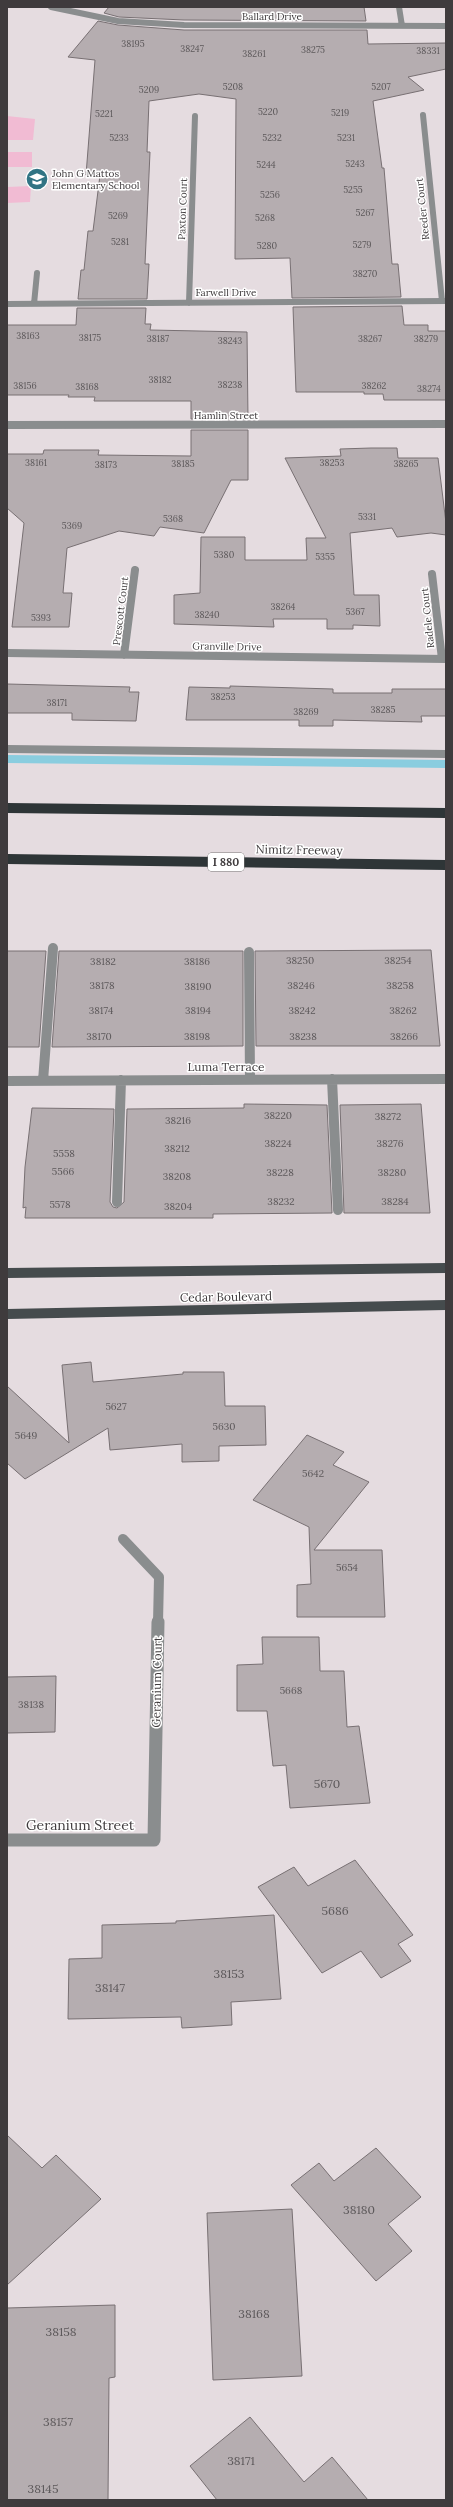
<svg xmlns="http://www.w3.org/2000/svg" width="453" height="2507" viewBox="0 0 453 2507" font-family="Lora,serif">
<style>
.green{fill:#f1bbd3}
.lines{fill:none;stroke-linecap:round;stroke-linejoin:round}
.stream{stroke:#8acddf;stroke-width:8}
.building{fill:#b5adb0;stroke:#787073}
.minor-far3{stroke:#8a8d8e;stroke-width:6}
.minor-far2{stroke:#8a8d8e;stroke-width:8}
.minor-far1{stroke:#8a8d8e;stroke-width:10}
.minor{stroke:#8a8d8e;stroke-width:13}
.major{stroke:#454b4d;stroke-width:10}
.highway{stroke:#2e3537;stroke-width:10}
.labels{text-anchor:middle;stroke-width:3;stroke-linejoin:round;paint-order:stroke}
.far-number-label{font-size:9px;fill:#5c585a}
.far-street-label{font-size:10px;fill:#3f3b3d;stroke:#fff}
.far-poi-label{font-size:10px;fill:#3f3b3d;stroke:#fff;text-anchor:start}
.number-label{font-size:10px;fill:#5c585a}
.shield{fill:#fff;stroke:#797677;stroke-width:1}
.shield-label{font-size:11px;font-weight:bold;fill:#3f3b3d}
.street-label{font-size:12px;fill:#3f3b3d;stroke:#fff}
.near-number-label{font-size:12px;fill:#5c585a}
.near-street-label{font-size:14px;fill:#3f3b3d;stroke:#fff}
</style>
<rect width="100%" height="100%" fill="#e5dce0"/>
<path class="green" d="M7,116L35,119L33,140H7Z
M7,152H32V167H7Z
M31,186L30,202L7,203V187Z"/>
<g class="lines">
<path class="stream" d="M7,759L446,764"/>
</g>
<path class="building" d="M109,7H364L366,21L184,20L119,17L104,13Z
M98,21L118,25L184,30H367L368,44L446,43V69L408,77L424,90L373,101L382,168H384L392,264H398L401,297L292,298L290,258L235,259L236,99L199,94L149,101L147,152H150L145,264H149L147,299H78L81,270H84L88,231H93L100,175H86L95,60L68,57Z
M402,306L404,325H428V331H446V400H384L383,394H364V392H296L293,307Z
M77,308H146L145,324H151L150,330L247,332L248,419H191V401H94L95,397H68L69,395H7V325H76Z
M191,430H248V480H231L204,533L160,527L154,536L119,531L67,548L63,593H72L69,627H12L24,523L7,508V454H43L44,450H99L98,455L191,456Z
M371,448H397L398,458H438L446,523V535L431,533L397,537L392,528L350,533L354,595H379L380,626L353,625V629H327V619H273L274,627L174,624V595L200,593L201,537H245V560H307L306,538H326L285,458L341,456L340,449Z
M7,684L130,687L129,692H139L136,721L72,720V713H7Z
M230,686L333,689V693H392V689H446V716H421L422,722L333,720V726H299V720H186L189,687L230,688Z
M431,950L440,1046H256L255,951Z
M7,951H46L39,1047H7Z
M59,951H243V1046L52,1047Z
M244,1104L327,1105L332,1213L213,1214V1218H25L26,1207L23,1208L25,1167L32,1108L114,1109L110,1202L113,1207L117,1208L124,1202L127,1109L244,1108Z
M421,1104L430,1213H344L340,1105Z
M91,1362L93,1382L183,1374V1372H224L225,1406H265L266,1445L219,1446V1461L182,1462V1444L110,1450L108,1428L25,1479L7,1463V1386L69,1443L62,1365Z
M307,1435L344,1452L333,1465L369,1482L314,1550H382L385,1617H297V1585L311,1584L309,1527L253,1500Z
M262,1637H319L320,1671H344L347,1727L359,1726L370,1803L290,1808L286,1765L273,1766L267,1711H237V1665L263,1664Z
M56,1676L55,1732L7,1733V1677Z
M355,1860L413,1935L398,1944L411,1961L381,1978L361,1951L322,1973L258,1887L294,1867L308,1886Z
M274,1915L281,1999L231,2002L232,2025L182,2028L181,2017L68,2019L69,1959L102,1958V1925L176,1923V1921Z
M7,2135L42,2168L56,2155L101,2199L7,2285Z
M376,2148L421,2197L388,2224L412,2251L376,2281L291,2185L319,2163L334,2181Z
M292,2209L302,2376L213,2380L207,2213Z
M115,2305V2377L109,2378L108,2500H7V2308Z
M250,2417L304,2482L332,2457L368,2500H217L190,2466Z"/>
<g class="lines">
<path class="minor-far3" d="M51,7L118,21L184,25L446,26
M399,7L402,26
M423,115L442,301
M189,303L195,116
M7,304L446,301
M34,304L37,273"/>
<path class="minor-far2" d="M7,425L446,424
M432,574L442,659
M7,653L446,659
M124,655L135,570
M7,749L446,754"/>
<path class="minor-far1" d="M249,952L250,1079
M332,1079L338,1210
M7,1081L446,1079
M43,1081L53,948
M117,1202L121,1080
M123,1539L159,1577L158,1623"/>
<path class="minor" d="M7,1840H154L158,1622"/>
<path class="major" d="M7,1273L446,1268
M7,1314L446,1305"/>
<path class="highway" d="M7,808L446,813
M7,859L446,865"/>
</g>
<defs>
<g id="school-disc" transform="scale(1.15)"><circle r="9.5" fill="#317484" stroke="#fff"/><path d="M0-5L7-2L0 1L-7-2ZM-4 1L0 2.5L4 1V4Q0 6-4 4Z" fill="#fff"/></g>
</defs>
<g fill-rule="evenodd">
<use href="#school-disc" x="37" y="179"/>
</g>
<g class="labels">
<g class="far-number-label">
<text x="133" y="47">38195</text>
<text x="192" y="52">38247</text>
<text x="313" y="53">38275</text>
<text x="428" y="54">38331</text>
<text x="254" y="57">38261</text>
<text x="233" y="90">5208</text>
<text x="381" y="90">5207</text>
<text x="149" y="93">5209</text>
<text x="268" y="115">5220</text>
<text x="340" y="116">5219</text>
<text x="104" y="117">5221</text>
<text x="119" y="141">5233</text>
<text x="272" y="141">5232</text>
<text x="346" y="141">5231</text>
<text x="355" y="167">5243</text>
<text x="266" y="168">5244</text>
<text x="353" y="193">5255</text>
<text x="270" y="198">5256</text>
<text x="365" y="216">5267</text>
<text x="118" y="219">5269</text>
<text x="265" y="221">5268</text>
<text x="120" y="245">5281</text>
<text x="362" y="248">5279</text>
<text x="267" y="249">5280</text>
<text x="365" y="277">38270</text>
<text x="28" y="339">38163</text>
<text x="90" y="341">38175</text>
<text x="158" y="342">38187</text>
<text x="370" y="342">38267</text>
<text x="426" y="342">38279</text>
<text x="230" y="344">38243</text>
<text x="160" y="383">38182</text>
<text x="230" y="388">38238</text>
<text x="25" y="389">38156</text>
<text x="374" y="389">38262</text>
<text x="87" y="390">38168</text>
<text x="429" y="392">38274</text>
<text x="36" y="466">38161</text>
<text x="332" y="466">38253</text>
<text x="183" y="467">38185</text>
<text x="406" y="467">38265</text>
<text x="106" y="468">38173</text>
<text x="367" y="520">5331</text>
<text x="173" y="522">5368</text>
<text x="72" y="529">5369</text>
<text x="224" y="558">5380</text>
<text x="325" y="560">5355</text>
<text x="283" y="610">38264</text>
<text x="355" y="615">5367</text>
<text x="207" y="618">38240</text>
<text x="41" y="621">5393</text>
<text x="223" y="700">38253</text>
<text x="57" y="706">38171</text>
<text x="383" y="713">38285</text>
<text x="306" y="715">38269</text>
</g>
<g class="far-street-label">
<text x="272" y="20">Ballard Drive</text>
<text transform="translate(182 209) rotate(-88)" y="4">Paxton Court</text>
<text transform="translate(422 209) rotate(-96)" y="4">Reeder Court</text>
<text x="226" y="296">Farwell Drive</text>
<text x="226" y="419">Hamlin Street</text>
<text transform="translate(120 611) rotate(-83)" y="4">Prescott Court</text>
<text transform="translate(427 618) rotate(-96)" y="4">Radele Court</text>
<text transform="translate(227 646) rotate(1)" y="4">Granville Drive</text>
</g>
<g class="far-poi-label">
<text x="52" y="177">John G Mattos<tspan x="52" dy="12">Elementary School</tspan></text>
</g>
<g class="number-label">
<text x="300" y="964">38250</text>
<text x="398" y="964">38254</text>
<text x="103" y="965">38182</text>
<text x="197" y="965">38186</text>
<text x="102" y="989">38178</text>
<text x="301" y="989">38246</text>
<text x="400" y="989">38258</text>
<text x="198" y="990">38190</text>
<text x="101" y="1014">38174</text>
<text x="198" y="1014">38194</text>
<text x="302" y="1014">38242</text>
<text x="403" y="1014">38262</text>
<text x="99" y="1040">38170</text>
<text x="197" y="1040">38198</text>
<text x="303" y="1040">38238</text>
<text x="404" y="1040">38266</text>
<text x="278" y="1119">38220</text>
<text x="388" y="1120">38272</text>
<text x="178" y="1124">38216</text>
<text x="278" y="1147">38224</text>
<text x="390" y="1147">38276</text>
<text x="177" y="1152">38212</text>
<text x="64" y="1157">5558</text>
<text x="63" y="1175">5566</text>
<text x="280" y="1176">38228</text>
<text x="392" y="1176">38280</text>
<text x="177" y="1180">38208</text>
<text x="281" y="1205">38232</text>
<text x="395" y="1205">38284</text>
<text x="60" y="1208">5578</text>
<text x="178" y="1210">38204</text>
<text x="116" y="1410">5627</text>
<text x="224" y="1430">5630</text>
<text x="26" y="1439">5649</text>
<text x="313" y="1477">5642</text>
<text x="347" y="1571">5654</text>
<text x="291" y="1694">5668</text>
<text x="31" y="1708">38138</text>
</g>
<rect class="shield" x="208" y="853" width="36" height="18" rx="3"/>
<g class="shield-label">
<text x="226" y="866">I 880</text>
</g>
<g class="street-label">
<text transform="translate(299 850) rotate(1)" y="4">Nimitz Freeway</text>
<text x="226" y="1071">Luma Terrace</text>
<text transform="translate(226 1297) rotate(-1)" y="4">Cedar Boulevard</text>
<text transform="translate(157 1682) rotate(-89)" y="4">Geranium Court</text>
</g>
<g class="near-number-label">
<text x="327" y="1788">5670</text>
<text x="335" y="1915">5686</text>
<text x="229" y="1978">38153</text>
<text x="110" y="1992">38147</text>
<text x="359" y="2214">38180</text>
<text x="254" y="2318">38168</text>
<text x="61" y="2336">38158</text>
<text x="58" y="2426">38157</text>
<text x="241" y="2465">38171</text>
<text x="43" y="2493">38145</text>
</g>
<g class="near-street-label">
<text x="80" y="1830">Geranium Street</text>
</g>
</g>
<rect width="453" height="2507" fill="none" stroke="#3f3b3d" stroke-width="16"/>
</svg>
